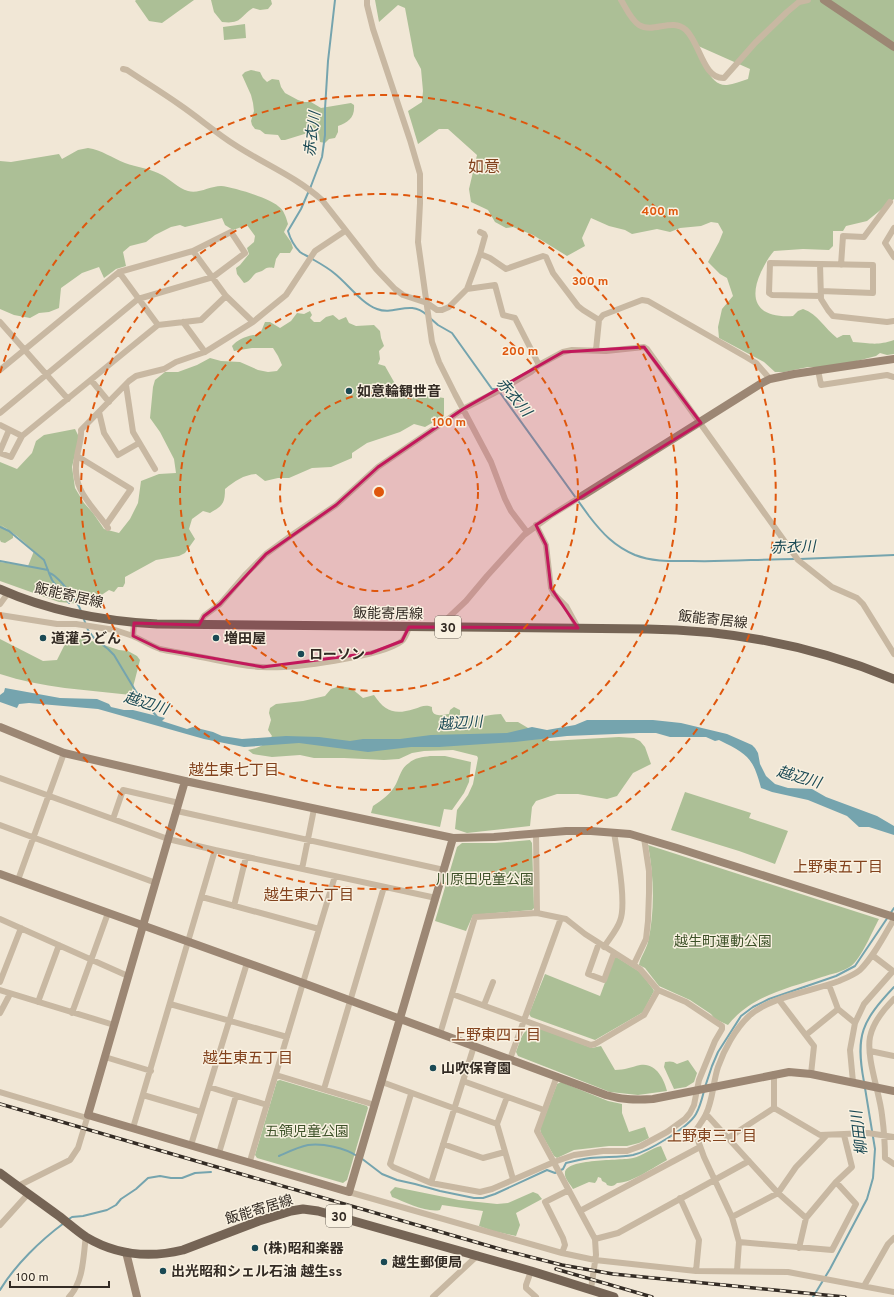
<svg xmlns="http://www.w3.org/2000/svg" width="894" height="1297" viewBox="0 0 894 1297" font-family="Overpass,'Noto Sans JP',sans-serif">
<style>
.green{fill:#acbf96;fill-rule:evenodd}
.water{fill:#75a4ae}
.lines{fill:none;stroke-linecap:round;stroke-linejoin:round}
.stream{stroke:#75a4ae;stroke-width:2}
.street{stroke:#c8b8a2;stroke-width:6}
.secondary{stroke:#9c8774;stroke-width:8}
.primary{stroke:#756455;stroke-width:9}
.rail-casing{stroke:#332b24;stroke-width:3.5}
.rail{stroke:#f9f1e1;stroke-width:2;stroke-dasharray:6;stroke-linecap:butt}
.marked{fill:#c2185b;fill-opacity:0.2;stroke:#c2185b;stroke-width:3;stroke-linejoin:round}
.ring{fill:none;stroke:#df570d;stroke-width:2;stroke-dasharray:7 5}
.poi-dot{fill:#1a4954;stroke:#f9f1e1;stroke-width:1.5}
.labels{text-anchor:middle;stroke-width:3;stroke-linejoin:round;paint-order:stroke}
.shield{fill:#f9f1e1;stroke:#6e665d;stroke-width:1}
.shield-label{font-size:13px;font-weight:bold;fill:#332b24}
.poi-label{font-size:14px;font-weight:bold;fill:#332b24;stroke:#f9f1e1;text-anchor:start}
.street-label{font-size:14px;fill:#332b24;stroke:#f9f1e1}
.park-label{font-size:14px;fill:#3d5128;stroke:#f9f1e1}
.water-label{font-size:15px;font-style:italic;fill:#1a4954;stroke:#f9f1e1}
.neighbourhood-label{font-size:15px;fill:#82421d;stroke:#f9f1e1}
.quarter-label{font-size:16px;fill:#82421d;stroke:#f9f1e1}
.centre{fill:#df570d;stroke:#f9f1e1;stroke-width:2}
.ring-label{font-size:12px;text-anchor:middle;font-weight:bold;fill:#df570d;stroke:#f9f1e1;stroke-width:3;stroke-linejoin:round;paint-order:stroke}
</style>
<rect width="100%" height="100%" fill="#f1e7d6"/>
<path class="green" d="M136,0H194L162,23L149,21L135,1Z
M211,0H271L272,4L268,9L260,10L253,8C238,18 242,24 222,22L214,12Z
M375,0H894V199L867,221L846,226L843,231H833V246L829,250L803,249L774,251C768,258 765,264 761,272C747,303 760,318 793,316L798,311L803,309C818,314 824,328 837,338L843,335H850L853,342C871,343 876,346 894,340V354L887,355L880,353L876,356L834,367H808L784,372H775L764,362L719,338L718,327L722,309L733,296L727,278L720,274L708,262L719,242L723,232L718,223L711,222L701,226L680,228L670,232L657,229L632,234L625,230L609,226L591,218L582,238L585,246L567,256L533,235L513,227L506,228L495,222L488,210L471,202L469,189L477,155L448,129H439L418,144L408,111L422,102L423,91L421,69L414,56L405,8L398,5L379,22ZM696,45L750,69L748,79C741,81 734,84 727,85C710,87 701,57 696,45Z
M245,24L246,38L224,40L223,27Z
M251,70L260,72L263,78L267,82L272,79L279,80L281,87L285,93L298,100L304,102H311L321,108L351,103L354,105C355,118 348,122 338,126V132L335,138L329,139L325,143L320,142L319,134L314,131L285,140H281L278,135L265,134L260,130L255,129L252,125L251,121L254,111L253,103L251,95L242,75L245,72Z
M88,148C102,150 112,158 125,163C136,167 152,169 162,175C171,180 178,188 188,191C199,194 210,186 221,186C233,187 269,198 278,206C284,210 286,217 288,224L284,232L291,242L293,248L290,253H280L276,259L274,268C268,267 267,267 262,271C260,272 258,272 256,273C251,277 251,281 244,283L237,274L236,268L240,265L249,254L247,248L254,242L255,236L247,225L233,230L225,225L222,218L185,227L180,225L171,227L155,235L146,242L130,246L123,252L126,266L116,269L104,278L99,267L82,273L61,288L59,308L49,312L39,313L30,318L14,315L0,309V161L11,162L59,154L62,159L78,150Z
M310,311L312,315L310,318L314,322H320L326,317L333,315L339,320L346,317L349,323L356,326L374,325L380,331L381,338L384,346L379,351L380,359L378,364L385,366L398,389L409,393L444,398V416L425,427L414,424L400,432L367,443L352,453V458L331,467L312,468L289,478H278L265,481L256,474C243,475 235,481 225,489C225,504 222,506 210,513L203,511L192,519L189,529L195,539L185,553L179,556L156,560L125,577V583L123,587H118L114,592L109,590L97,598L80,601L82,604L59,602L0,581V562L28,566L34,551L17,536L0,524V462L17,469L32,453L36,441L44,435L75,429L79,437L72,467L75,488L84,503L93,513L104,529L119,533L130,519L138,503L141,481L159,474L176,473L174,459L160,432L150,418L153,387L155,380L165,372H178L197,365L210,358L221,361L240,362L258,370L268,372L277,371L282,365L278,356L273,348H252L234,351L232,346C237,340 244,337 253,335C256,335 256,336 259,334C262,331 263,326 265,322H270L280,328L291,321L297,313L304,314Z
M0,524L13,534V538L5,543L1,542L0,540Z
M77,638L86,639L119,650L128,651L137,656L140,660L131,695C87,690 42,688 0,674V639L43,661L57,660L65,644Z
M340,686L351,688L363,698L374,695C385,712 395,715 414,709C421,707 425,704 432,707C431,718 442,715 449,714L450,710L454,707L460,710V715C469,721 490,714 501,714L506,722H518L550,741L619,737L634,738L640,741L645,747L651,764L633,773L617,796L607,799L578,794H557L536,801L532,807L530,826L467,833L455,829L457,810L468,795L473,784L478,758L477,756L453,750L424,751L412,753L399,759L384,760L344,758H314L300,755L272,757L253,754L248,750C259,748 265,745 272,736L268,730L271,720L269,713L270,708L276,704L303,701L325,696L331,689Z
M430,756H445L471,762L469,782L464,793L452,810L444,809L440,827L371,813L373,806C382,800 391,794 396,784C400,776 401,768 409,763C414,758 423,757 430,756Z
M685,792L751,813L749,818L788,831L775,864L739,851L671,830Z
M530,840L532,843L534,908L532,910L473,915L466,931L435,921L457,847L462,843H495Z
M648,845L879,919C873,930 861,959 851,966C843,972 831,974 822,977C788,988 751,996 728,1025L715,1019L711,1014L690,1000L659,986L645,968L639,965C640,958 646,950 648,942C655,911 654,876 648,845Z
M614,958H618L640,972L653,989L654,991L643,1012L640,1014L595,1040L531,1017L529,1014L545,974L600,996Z
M534,1026L592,1048L601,1046L615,1070C625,1070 631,1067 640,1065C655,1062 664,1078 667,1091L638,1095L610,1092L518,1056L516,1052C520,1042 522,1029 534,1026Z
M688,1060L697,1073L694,1082L686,1087L674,1089L664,1067L665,1062C670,1061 673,1061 677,1064Z
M280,1080L367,1106L368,1108L347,1180L343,1183L257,1158L255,1155L277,1081Z
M561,1082L608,1101L622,1104V1113L629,1132L645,1127L649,1138L639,1143L627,1146H609L574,1150L557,1158L554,1156L541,1133L540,1129L557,1084Z
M661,1146L667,1160C654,1167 632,1183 617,1183C614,1186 612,1187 607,1185L606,1183L602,1181L601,1178L598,1177L597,1180L595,1183L589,1182L573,1189C571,1185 564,1178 565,1173C565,1158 621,1161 633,1158C643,1156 651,1148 661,1146Z
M395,1187L459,1200L497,1204L508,1203L533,1192L538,1194L542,1199L516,1213L520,1225L516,1236L493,1231L479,1226L483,1211L442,1205L440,1210C427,1213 405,1202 392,1197L390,1192Z"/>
<path class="water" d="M5,688L60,698L97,699L109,704L111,707L124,710H133L165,718L162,721L187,729L193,727L213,732L222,736L242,739L286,736L319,737L350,741L363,739H400L431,735L507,733L532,727L547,730L575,725L587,720H653L681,723L727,734L752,745L755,748L758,753L760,764L766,776L775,784L788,788L812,789L826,797L877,816L894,826V835L869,827H859L847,816L808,800L772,792L761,788C753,757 747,754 719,740L715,741L706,737H670L656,733H639L567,736L515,742L439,747H411L368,752L299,743L244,747L204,739L98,709L29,703L19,704L17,708L0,702V695L4,692Z"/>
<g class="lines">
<path class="stream" d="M335,0L328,61L325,109V135L322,157L311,186L301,209L288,231C290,238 295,247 300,252C304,255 310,257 314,260C321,264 328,268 334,273C348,284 361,303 377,309C395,316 409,299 427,315
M430,318L438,325L452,333L492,389H495L501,394L589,516C602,533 614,546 635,555C653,562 672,561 692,561C726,562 761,559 795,559
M0,527L9,531L44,560L49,573C58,575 78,602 81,611
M800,559L894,555
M0,561L48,570
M49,573L52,580L69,603
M83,617L88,630L94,638L108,649L114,655L138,695L143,705L153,712L159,719
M890,914L894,908
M864,1082C855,1035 862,1021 894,987
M705,1087L712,1066L718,1052L741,1016L753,1007L769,999L836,976L855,966L888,917
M279,1156C288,1152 298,1147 308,1145C323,1143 345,1148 357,1156
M361,1158L382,1174L397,1180L415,1184L440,1191L474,1198H483L495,1194L547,1170L555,1173L563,1169L566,1163C574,1161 582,1159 590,1158C604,1156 619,1158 633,1155C649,1151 688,1128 696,1114C700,1107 702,1099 704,1091
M69,1219L72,1217L83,1216L107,1210L116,1205L121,1199L136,1189L148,1178L160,1176L171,1178H182L195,1173L211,1172
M0,1290C15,1265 41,1240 64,1223
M813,1297L830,1269L867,1199L873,1178L875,1149L865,1088"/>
<path class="street" d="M367,0V5L373,29L410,140L420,174V203L418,242L432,342L439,362L455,394L491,462L505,499L511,511L527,532
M621,0C626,8 631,20 639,25C654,34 672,17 686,30C700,43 703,79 724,78L755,43L787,12L799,2L808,0
M123,69L127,70C145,82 163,93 180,105C199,118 216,133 235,145C264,164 295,176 322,200L376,269L395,289L403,295L427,303L437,310H442L449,307L467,289L480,254L485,236L484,234L480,232
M894,228L885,243L894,257
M193,251L226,296L253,322
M480,254L490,258L506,269L543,256L546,257L553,273L578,306L583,310L599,320
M820,264L821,299L828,310L833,316L887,322L894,321
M841,265L843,236L864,237L890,202
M119,272L158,325
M467,289L495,285L503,315L515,318L539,365
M821,291L873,293V265L770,263L769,293L772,295L821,296
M0,322L68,399
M183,322L205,352
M596,350L599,320L603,315L642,300L648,301L746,357L756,363L770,379
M0,370L119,272L193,251L231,232L245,253L213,277L138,299L0,413
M818,370L821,385L887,375L894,377
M91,380L109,402
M126,385L133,432L155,469
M99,412L104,433L118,455L139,443
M0,425L22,436L158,325L201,320L226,296
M0,451L9,430
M0,453L11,457L22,436
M77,456L131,489L106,525
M536,525L546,545L551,588L554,594L566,606L578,628
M108,528L106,525C89,502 71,488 77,457C78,447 82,440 81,430L129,381L136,376L164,369L176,362L205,352L253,322L286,295L315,251L345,231
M0,604L8,593
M0,615L57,624H76L115,630L133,636
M134,623L133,636C142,640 151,646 160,649C172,652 184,653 196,656C218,660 240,666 262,667C289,669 382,657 402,641C406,637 407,632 409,627
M199,625L204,616L220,604L246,574L266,554L292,535L336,505L378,467L463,409L504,388L531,372L539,365L563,352L572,350L606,351L644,347L647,349L798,560L832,587L857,598L863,604L894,654
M443,627L447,619L466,601L487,576L524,535L550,516L582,496
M0,778L168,839L215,850L436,898
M177,811L444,870
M113,819L123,790L179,803
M0,825L156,883
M536,833L537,913
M302,869L314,809
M18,880L64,753
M202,897L319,929
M234,906L246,857
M0,919L128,976
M599,943L588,974L604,980L614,953
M604,947C609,939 617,930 620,921C627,904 617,852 614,832
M634,964L646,939L648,921L649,893V871L644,838
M0,982L21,928
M829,985L838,1009L855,1023
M0,990L114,1025
M452,994L591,1045L595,1044L644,1015L658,990
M894,999C884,1009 873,1022 870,1037C866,1058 880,1094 882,1115C884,1130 885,1144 885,1158L894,1164
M779,1000L814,1046L811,1074
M38,1002L59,945
M170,1004L287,1037
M484,1005L493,982
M0,1013L10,994
M72,1013L108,913
M806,1035L838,1009
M870,1051L894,1056
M105,1057L151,1071
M510,1059L561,918
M774,1074V1108
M276,1075L375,1105
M557,1076L537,1131L595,1239L596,1255L591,1289
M463,1081L544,1110
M382,1082L497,1124
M853,1082L850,1050L855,1023L864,1004L893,971L872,955
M209,1087L267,1105
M324,1089L384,887
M0,1092L87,1118
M411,1094L390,1164L393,1167L431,1183L480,1192L492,1189L554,1162L574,1155L603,1151H627L641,1146L667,1132L685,1119L690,1113L694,1105L699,1080L715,1041L722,1029V1026L686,1002L658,990L640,969L585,934L566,919L537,913L475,917L440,1034
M143,1095L201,1112
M507,1097L497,1124L513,1179
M774,1108L820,1135L868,1133L894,1137
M706,1114L778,1193L806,1218
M133,1128L215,850
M728,1138L774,1108
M443,1144L483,1158L505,1152
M191,1145L247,963
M219,1153L236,1096
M250,1161L319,929L335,876
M431,1183L474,1046
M18,1186L70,1160L78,1148L88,1115
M349,1192L562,1253L595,1260L696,1271L788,1272L894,1292
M680,1198L699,1240L696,1271
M580,1211L700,1147
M732,1217L778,1193L796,1167L826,1136
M0,1225L28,1194
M595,1239L618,1233L749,1161
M739,1242L832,1250L856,1204L836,1182
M799,1248L806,1218L836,1182L852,1167L844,1135
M562,1253L565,1245L563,1238L545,1202L569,1190
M531,1271L526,1285V1288L536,1297
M737,1271L739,1242L732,1217L704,1157L695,1132C698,1126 703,1121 706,1114C713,1100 713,1082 718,1067C724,1050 735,1029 749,1016C769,997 813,991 839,981C846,978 854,975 860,970C874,956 884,936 894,919
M864,1286L888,1244L894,1238
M69,1297C84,1281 83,1257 86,1236
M433,1297L478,1255"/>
<path class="secondary" d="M824,0L894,47
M582,496L762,383L770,379L794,374L894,359
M0,727L64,753L185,781L453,838L494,837L566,831H591L630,834L677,848L894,917
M185,781L88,1115L349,1192L453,838
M0,874L303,983L606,1095C622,1100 636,1100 653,1099L789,1072L811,1074L894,1091
M126,1252L137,1297"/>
<path class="primary" d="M0,589C49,611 104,621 157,624L647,629C733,630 814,646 894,679
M0,1173C20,1188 40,1202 59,1216C68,1223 77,1231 86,1237C116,1255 150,1258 183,1250L259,1221L291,1211L303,1209L318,1211L531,1271L614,1297"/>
<g class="rail-casing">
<path id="rail" d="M0,1104L503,1250L562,1265L613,1274L845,1297
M556,1269L652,1297"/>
</g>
<use href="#rail" class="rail"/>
</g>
<path class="marked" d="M644,347L701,423L536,525L546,545L551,588L578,628L409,627L402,641L371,653L263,667L160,649L133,636L134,623L199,625L204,616L220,604L266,554L336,505L378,467L463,409L563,352Z"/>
<g class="ring">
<circle cx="379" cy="492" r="99"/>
<circle cx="379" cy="492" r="199"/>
<circle cx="379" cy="492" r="298"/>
<path d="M0 373A397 397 0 1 1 0 611"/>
</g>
<g class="poi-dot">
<circle cx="349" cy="391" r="4"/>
<circle cx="43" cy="638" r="4"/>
<circle cx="216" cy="638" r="4"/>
<circle cx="301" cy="654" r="4"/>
<circle cx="433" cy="1068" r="4"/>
<circle cx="255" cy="1248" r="4"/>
<circle cx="384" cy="1262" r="4"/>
<circle cx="163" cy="1271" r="4"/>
</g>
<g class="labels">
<g class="shield">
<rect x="435" y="616" width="26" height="22" rx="3"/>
<rect x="326" y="1205" width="26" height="22" rx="3"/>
</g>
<g class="shield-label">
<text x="448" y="632">30</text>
<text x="339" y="1221">30</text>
</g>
<g class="poi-label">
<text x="357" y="396">如意輪観世音</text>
<text x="51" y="643">道灌うどん</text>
<text x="224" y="643">増田屋</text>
<text x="309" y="659">ローソン</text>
<text x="441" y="1073">山吹保育園</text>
<text x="263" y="1253">(株)昭和楽器</text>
<text x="392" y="1267">越生郵便局</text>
<text x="171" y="1276">出光昭和シェル石油 越生ss</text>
</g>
<g class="street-label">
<text transform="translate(69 595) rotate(13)" y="5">飯能寄居線</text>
<text transform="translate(388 613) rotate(1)" y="5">飯能寄居線</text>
<text transform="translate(713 619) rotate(6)" y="5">飯能寄居線</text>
<text transform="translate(259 1209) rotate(-17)" y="5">飯能寄居線</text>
</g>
<g class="park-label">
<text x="485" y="884">川原田児童公園</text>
<text x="723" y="946">越生町運動公園</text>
<text x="307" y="1136">五領児童公園</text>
</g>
<g class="water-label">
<text transform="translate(312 134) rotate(-83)" y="5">赤衣川</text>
<text transform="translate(514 397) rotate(50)" y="5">赤衣川</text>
<text transform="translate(793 547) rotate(-2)" y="5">赤衣川</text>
<text transform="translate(146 703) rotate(17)" y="5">越辺川</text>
<text transform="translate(460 723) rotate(-4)" y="5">越辺川</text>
<text transform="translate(799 777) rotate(16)" y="5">越辺川</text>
<text transform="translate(859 1133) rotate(-97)" y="5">柳田川</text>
</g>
<g class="neighbourhood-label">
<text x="234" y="775">越生東七丁目</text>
<text x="838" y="872">上野東五丁目</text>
<text x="309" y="900">越生東六丁目</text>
<text x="496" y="1040">上野東四丁目</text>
<text x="248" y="1063">越生東五丁目</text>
<text x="712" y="1141">上野東三丁目</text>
</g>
<g class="quarter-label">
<text x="484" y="172">如意</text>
</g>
</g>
<circle cx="379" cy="492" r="6" class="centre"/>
<g class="ring-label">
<text x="660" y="215">400 m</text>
<text x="590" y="285">300 m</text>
<text x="520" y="355">200 m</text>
<text x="449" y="426">100 m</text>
</g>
<path d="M10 1281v6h99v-6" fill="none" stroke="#332b24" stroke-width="2"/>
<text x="16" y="1281" font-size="12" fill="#332b24" stroke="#f9f1e1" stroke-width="3" paint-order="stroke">100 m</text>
</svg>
